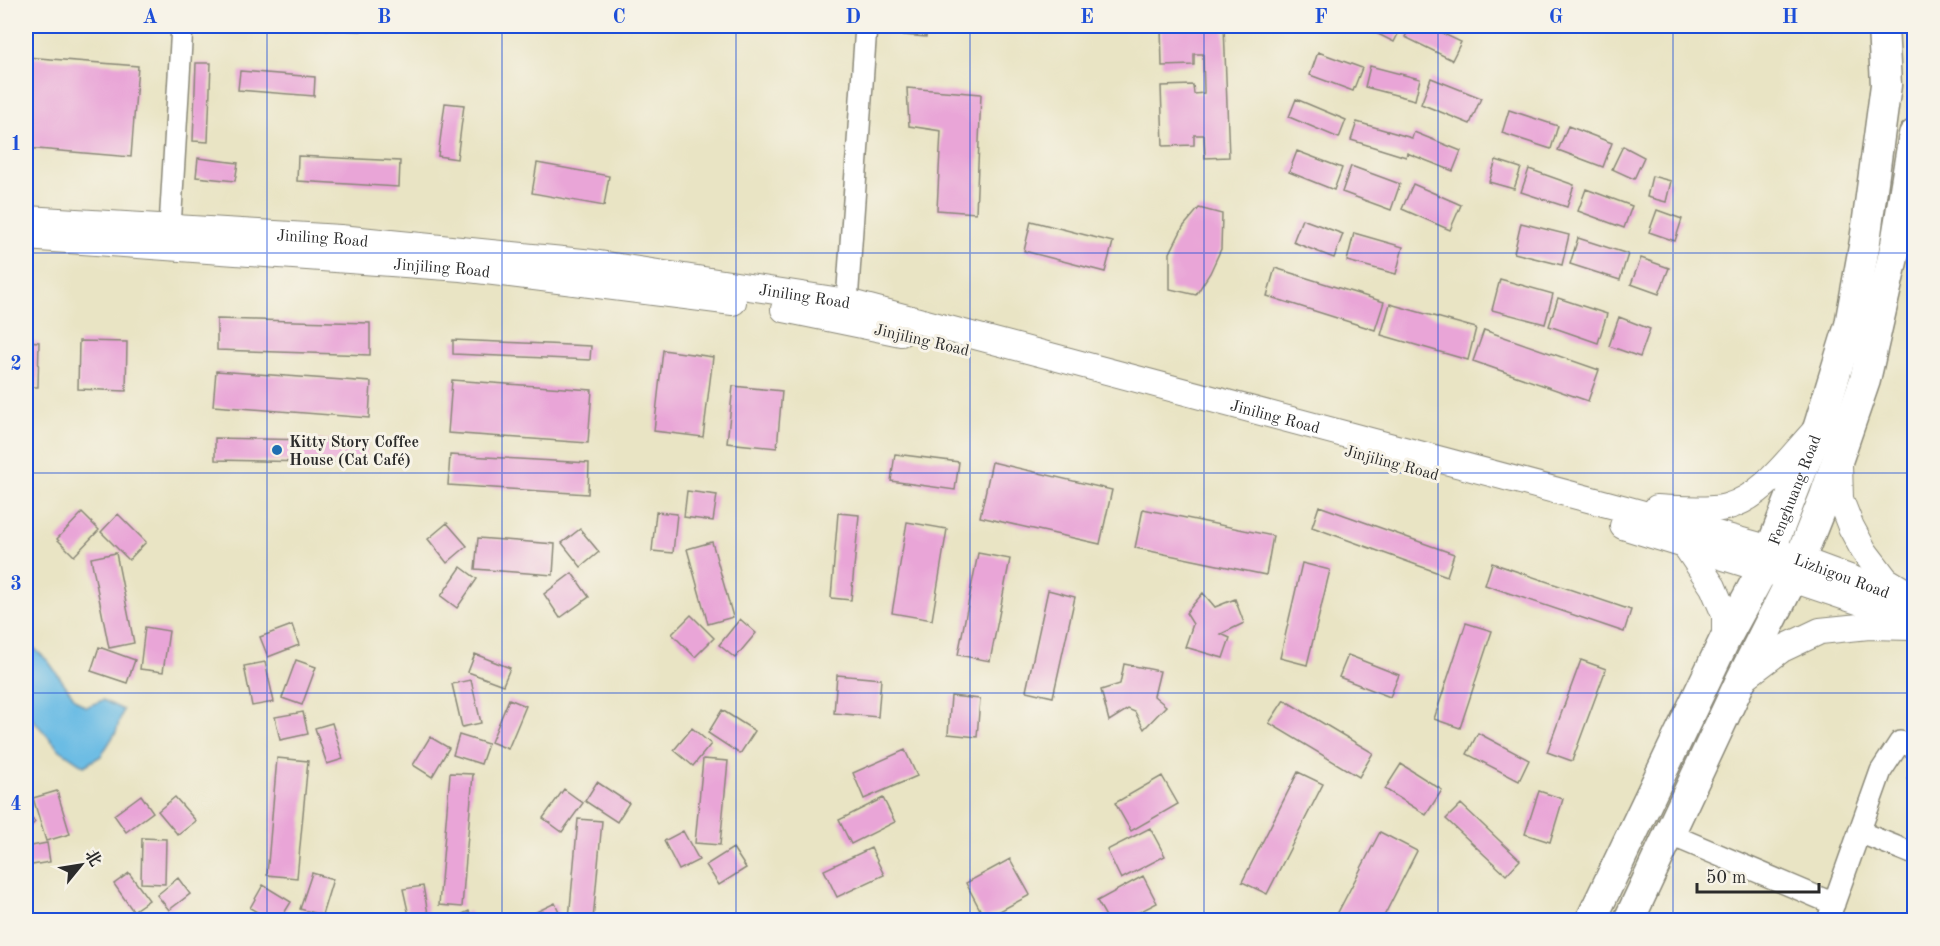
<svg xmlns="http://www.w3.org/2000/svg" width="1940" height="946" viewBox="0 0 1940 946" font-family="'Old Standard TT','Noto Serif SC',serif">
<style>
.water{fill:#69bbe4;stroke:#4a7388;stroke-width:1.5}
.building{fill:#e9a5d7}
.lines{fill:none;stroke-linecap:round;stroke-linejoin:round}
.minor-casing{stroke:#8a8878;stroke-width:24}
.major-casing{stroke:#8a8878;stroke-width:28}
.highway-casing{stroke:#8a8878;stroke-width:33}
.minor{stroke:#fff;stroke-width:21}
.major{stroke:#fff;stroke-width:26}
.highway{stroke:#fff;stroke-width:30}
.grid{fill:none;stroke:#1d4ed8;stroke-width:1.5;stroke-opacity:0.55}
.poi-dot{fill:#1f6fb2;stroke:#f7f3e8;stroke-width:2}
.labels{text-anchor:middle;stroke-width:6;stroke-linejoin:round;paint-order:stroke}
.street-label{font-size:16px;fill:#2b2b2b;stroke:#f7f3e8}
.poi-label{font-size:16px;font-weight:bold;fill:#2b2b2b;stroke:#f7f3e8;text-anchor:start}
.neatline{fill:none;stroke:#1d4ed8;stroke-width:2}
.grid-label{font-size:20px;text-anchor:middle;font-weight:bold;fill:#1d4ed8}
</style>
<rect width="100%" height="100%" fill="#f7f3e8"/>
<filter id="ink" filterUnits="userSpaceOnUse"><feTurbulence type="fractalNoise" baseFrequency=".0167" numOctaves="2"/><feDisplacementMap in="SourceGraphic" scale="12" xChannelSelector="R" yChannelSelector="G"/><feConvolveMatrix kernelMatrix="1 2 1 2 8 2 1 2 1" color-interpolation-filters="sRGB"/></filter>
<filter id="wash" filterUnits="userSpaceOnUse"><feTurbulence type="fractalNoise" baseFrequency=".008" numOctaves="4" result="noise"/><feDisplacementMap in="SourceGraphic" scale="24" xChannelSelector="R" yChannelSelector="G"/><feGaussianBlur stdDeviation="1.35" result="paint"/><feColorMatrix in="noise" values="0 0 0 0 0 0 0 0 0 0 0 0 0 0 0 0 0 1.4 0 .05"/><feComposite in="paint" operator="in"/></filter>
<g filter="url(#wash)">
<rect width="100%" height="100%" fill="#e9e4c4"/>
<path class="water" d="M26,641L48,661L76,700L86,707L103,700L123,710L116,732L101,756L84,766L60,750L26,712Z"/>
<g id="blocks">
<path class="building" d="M318,26H362L361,31L318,29Z
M882,26H927L926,37L881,33Z
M1071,26H1124V30L1071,27Z
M1161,26H1224L1229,157L1205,158L1204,135H1194V145L1163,146L1161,86L1193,85L1194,94L1204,93L1203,54H1194V65L1162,66Z
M1362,26H1402L1394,42Z
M1411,26H1427L1461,42L1452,60L1405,37Z
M1318,52L1362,68L1353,91L1310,75Z
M26,57L138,66L131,157L26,148Z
M196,63H211L208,142L193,141Z
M1370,66L1420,79L1415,100L1365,87Z
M240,71L315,77L314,96L238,90Z
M1431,78L1481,98L1470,124L1421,104Z
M907,88L981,94L976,213L937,210L941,131L909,126Z
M1296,99L1346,120L1339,138L1289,117Z
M445,103L464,105L457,159L438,156Z
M1509,110L1558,126L1551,149L1502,133Z
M1357,122L1412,138L1414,132L1461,151L1453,171L1407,153L1406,157L1351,140Z
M1568,126L1612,143L1603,167L1558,150Z
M1623,146L1644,157L1634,179L1612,169Z
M1297,151L1342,168L1334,190L1289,172Z
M298,156L400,161L399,187L297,181Z
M198,158L238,163L235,181L196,177Z
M1496,160L1521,168L1514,189L1489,182Z
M537,163L609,176L604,206L532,193Z
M1351,166L1400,184L1391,210L1342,192Z
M1529,169L1574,185L1567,207L1521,192Z
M1652,176L1671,181L1666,202L1647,197Z
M1413,184L1461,205L1450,230L1402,209Z
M1586,189L1632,206L1624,228L1578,211Z
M1199,208L1222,214L1221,249L1210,273L1196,295L1170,289V253L1183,227Z
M1657,210L1682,219L1675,241L1649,232Z
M1302,219L1343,234L1334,258L1293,242Z
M1031,221L1113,242L1105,272L1024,251Z
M1521,223L1569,235L1562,265L1514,253Z
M1354,233L1403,247L1396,274L1347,261Z
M1578,238L1628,254L1620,280L1570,264Z
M1641,258L1669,268L1659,294L1631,284Z
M1275,268L1384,302L1375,330L1267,296Z
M1500,279L1553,294L1545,324L1492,310Z
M1558,298L1607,314L1598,343L1549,326Z
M1390,304L1476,328L1468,360L1381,335Z
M1619,317L1650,329L1640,357L1609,346Z
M217,319L370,323V355L217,350Z
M1484,330L1599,370L1588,401L1473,361Z
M453,340L591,346L590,360L453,354Z
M26,341L39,342L38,387H26Z
M79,341L127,342L126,391L78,389Z
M663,350L713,357L703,437L654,431Z
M216,371L371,382L369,418L213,406Z
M452,380L592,390L588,443L448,433Z
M733,386L782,391L777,448L727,443Z
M215,438L367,441V463L215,460Z
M895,454L959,462L955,490L891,481Z
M450,455L589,463L588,494L448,485Z
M992,462L1112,490L1100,544L980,517Z
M687,491L717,495L713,521L684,517Z
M1319,506L1454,554L1447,576L1312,527Z
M1143,509L1273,536L1266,575L1135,548Z
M656,512L677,514L673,553L652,551Z
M82,513L99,530L74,556L57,539Z
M838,513L859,515L851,600L831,598Z
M118,514L146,542L129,560L101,532Z
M907,522L947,529L932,620L892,613Z
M447,523L467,546L447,563L428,539Z
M580,529L599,552L581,567L562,543Z
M478,538L555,544L553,575L475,569Z
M712,542L733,617L708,624L687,549Z
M116,553L134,643L109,648L91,558Z
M978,553L1010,559L990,661L958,655Z
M1302,563L1330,570L1307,665L1280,658Z
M1492,563L1631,610L1624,632L1485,585Z
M461,567L477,579L457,608L441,596Z
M572,573L589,597L560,618L544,594Z
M1048,590L1075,597L1053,697L1026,691Z
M1203,593L1215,607L1235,599L1244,623L1221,634L1230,638L1223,658L1185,647L1193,624L1186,613Z
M691,615L714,638L695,657L672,634Z
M740,619L756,633L735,658L719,645Z
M1466,623L1492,631L1460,728L1434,719Z
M292,625L299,645L268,657L260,637Z
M145,627L169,631L163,672L140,669Z
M99,647L135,660L127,683L91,671Z
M475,654L510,668L503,685L468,672Z
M1348,655L1399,675L1390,697L1339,677Z
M296,660L316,667L302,705L282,698Z
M1581,660L1606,669L1572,761L1547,752Z
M265,662L274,702L252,706L244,666Z
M1124,664L1160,671L1154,696L1166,706L1144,729L1135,712L1128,709L1109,721L1101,690L1120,684Z
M837,675L881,679L878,717L834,713Z
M471,680L481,723L462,727L452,684Z
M951,696L980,699L977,737L948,734Z
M509,699L526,706L508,749L491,742Z
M1284,700L1373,753L1359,777L1269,723Z
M722,710L755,731L740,754L708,733Z
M303,712L308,734L280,740L275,717Z
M332,723L343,759L327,764L315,728Z
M692,728L711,744L693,766L674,750Z
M1478,733L1529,760L1519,781L1467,754Z
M459,735L488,744L481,764L453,755Z
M430,737L449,748L432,777L413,765Z
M905,750L917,776L864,799L853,773Z
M277,758L308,761L297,878L267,875Z
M703,759L728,761L720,845L695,843Z
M1914,762V782L1907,779Z
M1401,764L1442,790L1426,815L1385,789Z
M1298,772L1323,784L1267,894L1242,882Z
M450,773L473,774L462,907L439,905Z
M1162,776L1178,804L1131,831L1115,803Z
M597,782L629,803L617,822L585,801Z
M564,789L583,803L562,832L543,818Z
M57,791L70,834L46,841L33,798Z
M1539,791L1563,799L1550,842L1525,834Z
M141,795L153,812L126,832L114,815Z
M175,797L196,821L178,835L158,811Z
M883,798L895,822L851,844L839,820Z
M1461,804L1520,860L1506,875L1446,819Z
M26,813L35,822L26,831Z
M578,819L602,821L593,920L569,919Z
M1150,828L1165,856L1121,879L1107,850Z
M683,831L699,860L679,870L664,841Z
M1380,832L1417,851L1382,920H1334Z
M142,838L166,839L165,884L141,883Z
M47,843L50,862L26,866V847Z
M733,848L746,868L719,885L706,865Z
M871,848L884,875L837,897L824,870Z
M1010,859L1030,895L985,919L966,883Z
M129,873L149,900L133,911L114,884Z
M312,873L333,879L322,915L300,909Z
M1143,876L1157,903L1124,920H1108L1097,901Z
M178,878L190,894L169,910L157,895Z
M263,885L291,902L280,920H271L250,908Z
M423,886L429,919L410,920L403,889Z
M555,903L563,920H538L534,913Z
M469,911L474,920H450Z"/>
</g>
</g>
<g filter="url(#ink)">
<use href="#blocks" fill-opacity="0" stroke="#8a8878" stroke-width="1.5"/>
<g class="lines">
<g class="minor-casing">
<path id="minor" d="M170,227L182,26
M847,302L866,26
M1859,832L1914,854
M1669,834L1834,904
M1828,920L1881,771L1900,742L1914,747"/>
</g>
<g class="major-casing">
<g id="major">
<path id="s1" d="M26,219L340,238L593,263L847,302L1622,508L1771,549L1914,602"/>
<path id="s2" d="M26,237L461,268L733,302"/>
<path d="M784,309L901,333"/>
<path d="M1839,464L1840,499L1851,527L1864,551L1886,580L1904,591"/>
<path d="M1657,508C1673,509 1711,511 1726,507C1763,497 1788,460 1813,433"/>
<path d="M1623,526L1763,569L1914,620"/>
<path d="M1685,545L1713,587L1725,615V639"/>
<path d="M1741,680L1782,649L1820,631L1869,626L1912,627"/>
</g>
</g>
<g class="highway-casing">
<g id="highway">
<path id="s3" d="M1591,920L1725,639L1763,569L1819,426L1850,325L1865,241L1886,85L1883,26"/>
<path d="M1629,920L1741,680L1792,579L1825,496L1865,380L1896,244L1914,135"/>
</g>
</g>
<use href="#minor" class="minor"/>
<use href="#major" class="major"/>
<use href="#highway" class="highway"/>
</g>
</g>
<path class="grid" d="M267,26V920M502,26V920M736,26V920M970,26V920M1204,26V920M1438,26V920M1673,26V920M26,253H1914M26,473H1914M26,693H1914"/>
<circle class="poi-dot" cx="277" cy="450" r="6"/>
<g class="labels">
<g class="street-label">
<text dy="6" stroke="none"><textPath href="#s1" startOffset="297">Jiniling Road</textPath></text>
<text dy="6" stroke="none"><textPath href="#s2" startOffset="417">Jinjiling Road</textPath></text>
<text dy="6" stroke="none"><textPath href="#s1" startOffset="783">Jiniling Road</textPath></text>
<text transform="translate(922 339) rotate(13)" y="6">Jinjiling Road</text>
<text dy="6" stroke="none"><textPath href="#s1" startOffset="1269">Jiniling Road</textPath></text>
<text transform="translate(1392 462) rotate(15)" y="6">Jinjiling Road</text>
<text dy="6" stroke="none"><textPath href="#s3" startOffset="476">Fenghuang Road</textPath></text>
<text dy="6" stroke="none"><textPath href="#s1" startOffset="1858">Lizhigou Road</textPath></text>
</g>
<g class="poi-label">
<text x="289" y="447">Kitty Story Coffee<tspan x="289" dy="18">House (Cat Café)</tspan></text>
</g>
</g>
<rect width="1940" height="946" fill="none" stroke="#f7f3e8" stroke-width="66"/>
<g transform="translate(81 865) rotate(60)" stroke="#f7f3e8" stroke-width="4.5" paint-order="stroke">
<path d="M0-4.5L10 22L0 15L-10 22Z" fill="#2b2b2b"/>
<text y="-9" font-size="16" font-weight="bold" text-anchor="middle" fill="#2b2b2b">北</text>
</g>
<path d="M1697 883v9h122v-9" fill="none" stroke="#2b2b2b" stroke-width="3"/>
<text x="1706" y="883" font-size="18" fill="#2b2b2b" stroke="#f7f3e8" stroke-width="4.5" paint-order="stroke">50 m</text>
<rect x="33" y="33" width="1874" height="880" class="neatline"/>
<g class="grid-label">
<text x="150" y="23">A</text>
<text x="384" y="23">B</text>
<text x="619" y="23">C</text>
<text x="853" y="23">D</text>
<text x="1087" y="23">E</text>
<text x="1321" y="23">F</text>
<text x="1556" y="23">G</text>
<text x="1790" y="23">H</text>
<text x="16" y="150">1</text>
<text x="16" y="370">2</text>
<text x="16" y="590">3</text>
<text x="16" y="810">4</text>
</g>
</svg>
